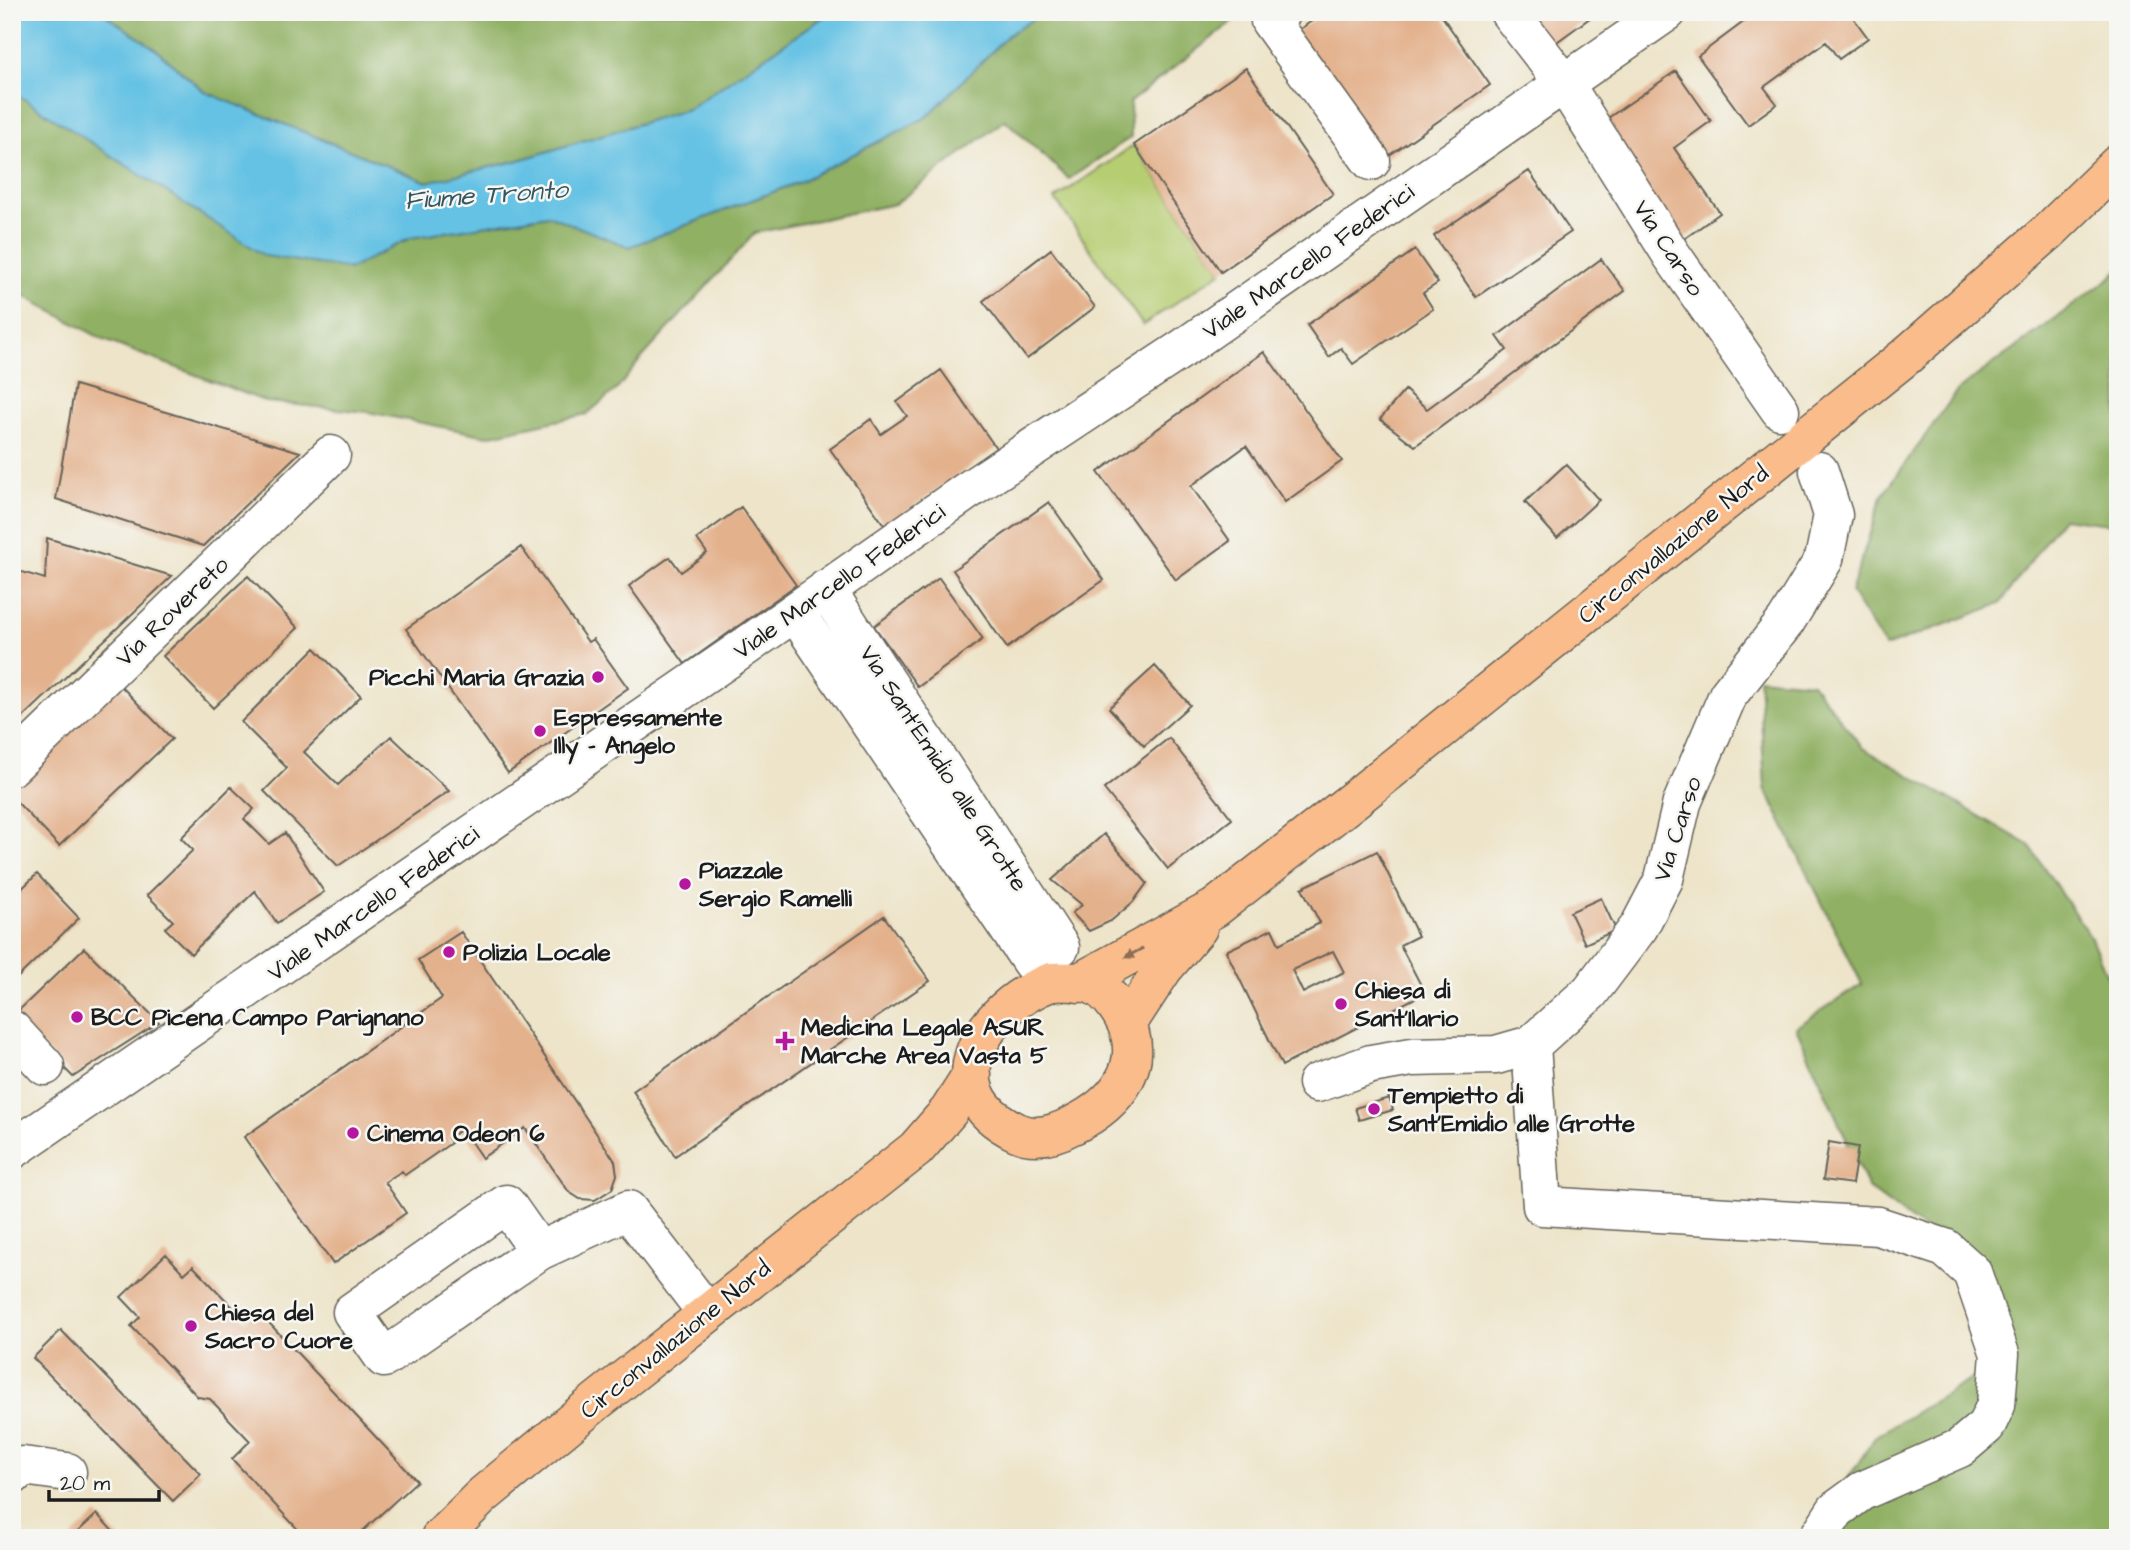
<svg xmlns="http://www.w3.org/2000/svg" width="2130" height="1550" viewBox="0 0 2130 1550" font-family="'Architects Daughter',sans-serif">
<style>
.green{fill:#b6cd72;stroke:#697447;stroke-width:2}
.forest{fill:#90b064;stroke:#566640;stroke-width:2}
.water{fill:#66c2e4;stroke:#416f80;stroke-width:2}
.building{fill:#e3b18c;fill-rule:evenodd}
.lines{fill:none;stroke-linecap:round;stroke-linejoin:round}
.minor-casing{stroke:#656259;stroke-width:41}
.major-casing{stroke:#656259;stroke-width:41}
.minor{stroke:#fff;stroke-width:38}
.major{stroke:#fabc8b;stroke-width:38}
.oneway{fill:#8b6c54}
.poi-dot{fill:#b5179e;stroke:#f6f6f2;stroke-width:2.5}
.labels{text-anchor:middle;stroke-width:5;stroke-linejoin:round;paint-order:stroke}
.street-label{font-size:24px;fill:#1c1c1c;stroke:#f6f6f2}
.poi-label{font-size:24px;font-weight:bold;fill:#1c1c1c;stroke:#f6f6f2;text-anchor:start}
.water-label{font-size:26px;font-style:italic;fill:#365662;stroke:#f6f6f2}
</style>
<rect width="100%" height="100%" fill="#f6f6f2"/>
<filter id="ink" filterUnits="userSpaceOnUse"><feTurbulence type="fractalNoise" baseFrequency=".0143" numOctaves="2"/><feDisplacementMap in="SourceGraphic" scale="14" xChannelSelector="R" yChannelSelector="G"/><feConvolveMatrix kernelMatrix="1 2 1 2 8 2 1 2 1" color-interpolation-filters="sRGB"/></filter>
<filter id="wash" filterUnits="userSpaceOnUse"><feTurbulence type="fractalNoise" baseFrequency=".00686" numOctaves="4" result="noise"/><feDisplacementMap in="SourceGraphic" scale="28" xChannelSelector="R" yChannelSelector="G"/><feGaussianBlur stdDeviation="1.57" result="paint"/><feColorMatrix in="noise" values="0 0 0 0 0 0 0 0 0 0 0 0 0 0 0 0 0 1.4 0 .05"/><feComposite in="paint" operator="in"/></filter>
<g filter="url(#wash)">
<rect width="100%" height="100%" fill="#ede4c9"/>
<path class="green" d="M1134,145L1221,272L1143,325L1055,199Z"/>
<path class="forest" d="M101,12H831L688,109L516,161L427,182L205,92L154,48Z
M1044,12H1245L1130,102L1131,137L1069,179L1005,120L895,204L755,233L640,360L618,388L587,414L487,436L368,412L267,402L104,340L12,289V91L73,129L350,269L410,238L548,215L629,247L799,182L927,117L1008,35Z
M2118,270V525L2062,518L2000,604L1885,647L1851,592L1882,496L1958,390L2110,278Z
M1759,678L1812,683L1863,748L2029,845L2091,938L2118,1001V1538H1809L1876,1436L1985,1371L1960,1256L1868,1188L1796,1027L1862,984L1765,788Z"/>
<path class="water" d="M12,12H101L154,48L205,92L427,182L516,161L688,109L831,12H1044L1008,35L927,117L799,182L629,247L548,215L410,238L350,269L265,256L12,91Z"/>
<g id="blocks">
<path class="building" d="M1325,12H1439L1490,85L1378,163L1290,36Z
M1520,12H1598L1547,49Z
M1757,12H1849L1868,38L1839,59L1826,42L1764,87L1777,104L1748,125L1698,56Z
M1246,68L1333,194L1221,272L1134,145Z
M1676,71L1711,121L1674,148L1720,213L1677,244L1595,127Z
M1529,171L1571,232L1476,297L1434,236Z
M1051,249L1095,307L1027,359L983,301Z
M1415,250L1438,283L1423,293L1433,309L1353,364L1341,348L1329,357L1307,325Z
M1601,259L1625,291L1415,446L1380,419L1405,390L1427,409L1507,350L1497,336Z
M1264,352L1342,461L1285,502L1246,446L1191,486L1230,541L1176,580L1098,472Z
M941,370L996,448L885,526L830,449L871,419L881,434L907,416L897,402Z
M75,385L300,452L203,546L56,499Z
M1566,464L1599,500L1557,538L1525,502Z
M1049,502L1104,580L1007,648L953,570Z
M741,507L796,585L685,664L629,586L670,557L681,572L707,553L697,539Z
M47,538L172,576L12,728V569L45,579Z
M521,547L588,642L593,639L628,688L508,773L406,629Z
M248,576L298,628L213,708L163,656Z
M939,578L983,639L918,687L874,626Z
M315,648L361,696L304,752L338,785L391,736L449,791L338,866L264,791L287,768L241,722Z
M1155,666L1190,705L1144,746L1109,708Z
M119,684L172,739L59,846L12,797V786Z
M1169,738L1232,819L1168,869L1104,789Z
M231,787L254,809L244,819L269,844L285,833L324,892L277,923L255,891L191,954L165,928L173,921L147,895L193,850L181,838Z
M1104,834L1147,883L1133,902L1111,921L1089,931L1072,913L1082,905L1052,880Z
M1377,851L1418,936L1400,945L1425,993L1282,1066L1226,951L1272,929L1279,944L1320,923L1302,888ZM1333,951L1344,972L1303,993L1292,970Z
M37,874L79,918L15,980L12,977V898Z
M1601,898L1616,930L1585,944L1570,912Z
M884,916L930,981L675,1156L633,1091Z
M461,932L615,1161L617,1175L612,1189L595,1200L580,1199L569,1192L525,1128L482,1158L462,1129L448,1138L451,1143L405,1175L402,1171L385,1182L406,1213L333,1264L244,1137L442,998L418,960Z
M84,948L159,1022L73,1077L13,1016Z
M1389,1098L1393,1110L1359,1120L1355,1108Z
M1829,1142L1858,1147L1852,1184L1823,1180Z
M166,1254L184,1274L193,1266L246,1321L257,1310L417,1481L355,1538H306L232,1459L250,1441L210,1399L198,1397L131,1326L140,1317L121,1297Z
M61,1330L201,1474L173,1501L33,1358Z
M97,1514L119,1538H71Z"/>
</g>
</g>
<g filter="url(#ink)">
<use href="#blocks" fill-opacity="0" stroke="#656259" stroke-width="2"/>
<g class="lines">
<g class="minor-casing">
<path id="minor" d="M1281,12L1270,21L1371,161
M1509,12L1564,83L1671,254L1780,410
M826,589L1060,947
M795,612L1031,962L1051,982
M12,766L331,455
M12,1030L45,1066
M1531,1045L1542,1206L1878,1226L1945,1248L1972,1272L2000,1354L1996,1405L1986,1426L1960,1448L1862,1491L1836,1510L1818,1538
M1317,1083L1371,1064L1412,1057L1496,1055L1531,1045L1590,992L1639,927L1664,879L1682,803L1728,695L1786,621L1824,559L1833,515L1819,471
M12,1150L732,656L967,491L1182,349L1667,12
M539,1251L506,1204L352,1312L384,1358L539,1251L628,1210L707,1313
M12,1476L23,1466L67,1472"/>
</g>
<g class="major-casing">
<path id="major" d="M1051,982C1064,982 1080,980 1093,985C1106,991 1115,1003 1122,1015C1150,1064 1116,1104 1073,1125C1056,1134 1036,1141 1017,1132C930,1091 982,1007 1051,982Z
M1078,983L1215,908L1356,798L1905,357L2049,231L2118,164
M1127,1024L1163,969L1198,928
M440,1538L482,1496L597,1401L916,1149L949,1111L972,1075"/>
</g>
<use href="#minor" class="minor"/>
<use href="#major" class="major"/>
</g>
<defs><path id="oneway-solid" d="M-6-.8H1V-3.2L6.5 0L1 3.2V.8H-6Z" transform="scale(1.75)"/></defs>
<use class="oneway" href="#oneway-solid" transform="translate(1134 953) rotate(152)"/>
</g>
<g class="poi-dot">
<circle cx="598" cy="677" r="7"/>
<circle cx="540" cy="731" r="7"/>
<circle cx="685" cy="884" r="7"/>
<circle cx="449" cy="952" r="7"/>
<circle cx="1341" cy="1004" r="7"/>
<circle cx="77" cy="1017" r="7"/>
<path d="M781.5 1030.5h7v7h7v7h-7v7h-7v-7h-7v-7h7z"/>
<circle cx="1374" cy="1109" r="7"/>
<circle cx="353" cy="1133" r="7"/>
<circle cx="191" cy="1326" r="7"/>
</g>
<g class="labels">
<g class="street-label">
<text transform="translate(1669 248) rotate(57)" y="8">Via Carso</text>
<text transform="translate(1308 261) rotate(-35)" y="8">Viale Marcello Federici</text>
<text transform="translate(1673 544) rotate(-39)" y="8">Circonvallazione Nord</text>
<text transform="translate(839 581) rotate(-35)" y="8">Viale Marcello Federici</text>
<text transform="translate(172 611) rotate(-44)" y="8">Via Rovereto</text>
<text transform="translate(944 768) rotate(57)" y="8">Via Sant'Emidio alle Grotte</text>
<text transform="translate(1677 829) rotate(-72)" y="8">Via Carso</text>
<text transform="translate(373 903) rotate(-35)" y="8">Viale Marcello Federici</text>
<text transform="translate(675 1339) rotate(-39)" y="8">Circonvallazione Nord</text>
</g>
<g class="poi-label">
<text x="584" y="685" text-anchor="end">Picchi Maria Grazia</text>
<text x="554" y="725">Espressamente<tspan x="554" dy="28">Illy - Angelo</tspan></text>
<text x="699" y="878">Piazzale<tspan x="699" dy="28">Sergio Ramelli</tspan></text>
<text x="463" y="960">Polizia Locale</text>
<text x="1355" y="998">Chiesa di<tspan x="1355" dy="28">Sant'Ilario</tspan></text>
<text x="91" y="1025">BCC Picena Campo Parignano</text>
<text x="801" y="1035">Medicina Legale ASUR<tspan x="801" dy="28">Marche Area Vasta 5</tspan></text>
<text x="1388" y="1103">Tempietto di<tspan x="1388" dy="28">Sant'Emidio alle Grotte</tspan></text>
<text x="367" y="1141">Cinema Odeon 6</text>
<text x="205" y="1320">Chiesa del<tspan x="205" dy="28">Sacro Cuore</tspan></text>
</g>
<g class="water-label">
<text transform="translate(486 194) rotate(-4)" y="9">Fiume Tronto</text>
</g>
</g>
<rect width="2130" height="1550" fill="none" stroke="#f6f6f2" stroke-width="42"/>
<path d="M49 1490v10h110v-10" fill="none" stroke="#1c1c1c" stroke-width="3.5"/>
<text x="60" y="1490" font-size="21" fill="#1c1c1c" stroke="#f6f6f2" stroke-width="5" paint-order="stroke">20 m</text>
</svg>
